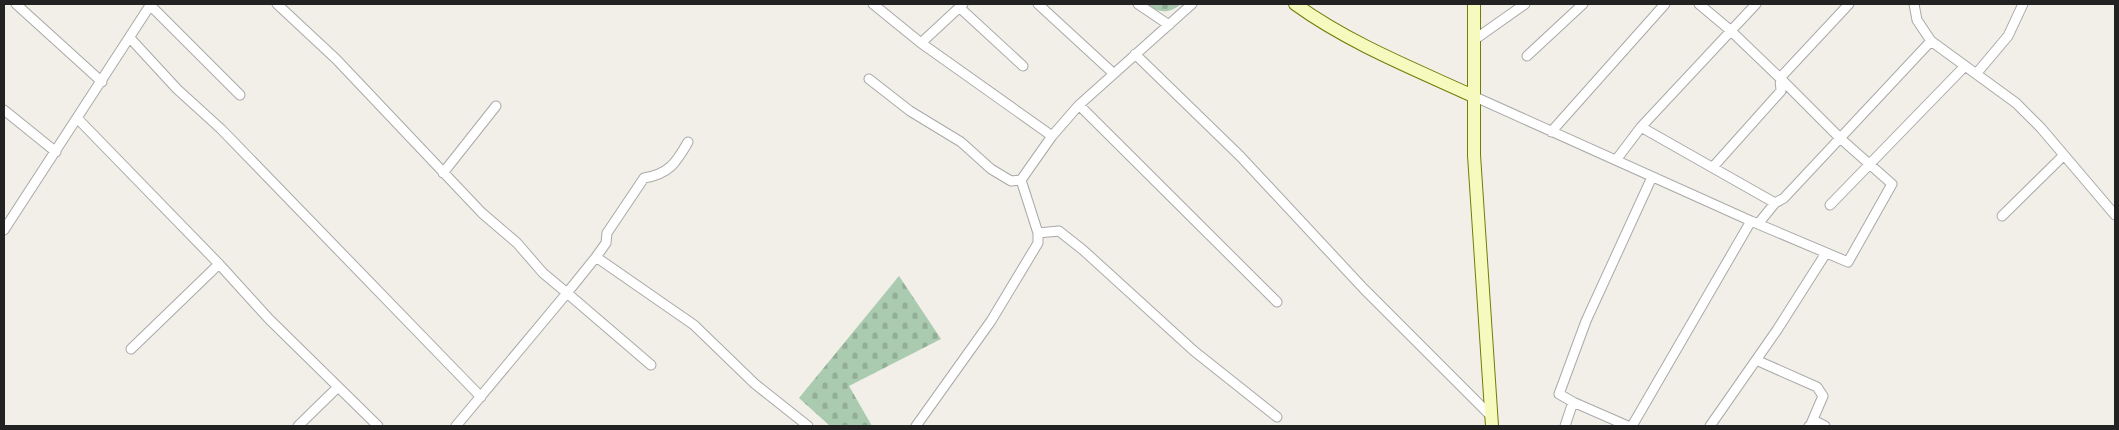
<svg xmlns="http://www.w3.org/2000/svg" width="2119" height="430" viewBox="0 0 2119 430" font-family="'Archivo Narrow',sans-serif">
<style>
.cemetery{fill:url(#cemetery-stones)}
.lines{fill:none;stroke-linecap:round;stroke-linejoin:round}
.street-casing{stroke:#a9a9a9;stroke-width:11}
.secondary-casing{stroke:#707d05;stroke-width:14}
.street{stroke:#fff;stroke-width:9}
.secondary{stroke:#f7fabf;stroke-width:12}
</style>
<defs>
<pattern id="cemetery-stones" width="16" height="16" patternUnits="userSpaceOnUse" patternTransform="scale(1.25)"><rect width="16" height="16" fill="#aacbaf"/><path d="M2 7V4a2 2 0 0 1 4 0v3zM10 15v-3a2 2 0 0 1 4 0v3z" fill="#92ae96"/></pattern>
</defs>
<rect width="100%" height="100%" fill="#f2efe9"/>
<path class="cemetery" d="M1143,4H1181C1167,16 1158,11 1143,4Z
M899,276L941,339L849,386L872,426H830L799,398Z"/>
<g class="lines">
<g class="street-casing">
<path id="street" d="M16,4L102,82
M149,4L240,95
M277,4L336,59L482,213L517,243L543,273L567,293L596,257L694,325L755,384L808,426
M873,4L921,43L1052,136
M1038,4L1113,73
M1138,4L1169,25
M1699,4L1730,30L1780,78L1781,91L1713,167
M1914,4L1917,20L1931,41L2016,103L2041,128L2115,215
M959,7L1023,66
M130,38L177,89L221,129L481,397
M1474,40L1525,4
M921,43L963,4
M1135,54L1240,156L1364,289L1492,417
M1527,56L1583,4
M1976,74L2008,36L2023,4
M869,79L910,111L961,142L991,169L1011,181L1021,180
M1473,96L1751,221L1848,262L1892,184L1841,139L1780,78L1849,4
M1079,105L1277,302
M4,110L56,152
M78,119L219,264L269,319L378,426
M1641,127L1775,203
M1551,132L1665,4
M1616,160L1641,127L1756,4
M443,173L496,106
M1830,205L1964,67
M2002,216L2064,155
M1758,224L1775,203L1784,198L1931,41
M4,230L151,4
M1038,233L1059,231L1083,250L1194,351L1277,417
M596,257L606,243L607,233L644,178C669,174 676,163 688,142
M131,349L219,264
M1756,360L1817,387L1823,396L1811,424
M1573,402L1628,426
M298,426L338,387
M456,426L567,293L651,365
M916,426L991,321L1038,243V233L1021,180L1052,136L1079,105L1192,4
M1565,426L1573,402L1559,394L1586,321L1652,177
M1632,426L1751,221
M1710,426L1777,330L1826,253
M1809,426L1817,422L1825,426"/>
</g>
<g class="secondary-casing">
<path id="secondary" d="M1295,4C1349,43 1412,68 1473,96
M1474,4V155L1492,426"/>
</g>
<use href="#street" class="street"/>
<use href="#secondary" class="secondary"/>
</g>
<rect width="2119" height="430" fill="none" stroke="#222222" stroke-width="10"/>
</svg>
